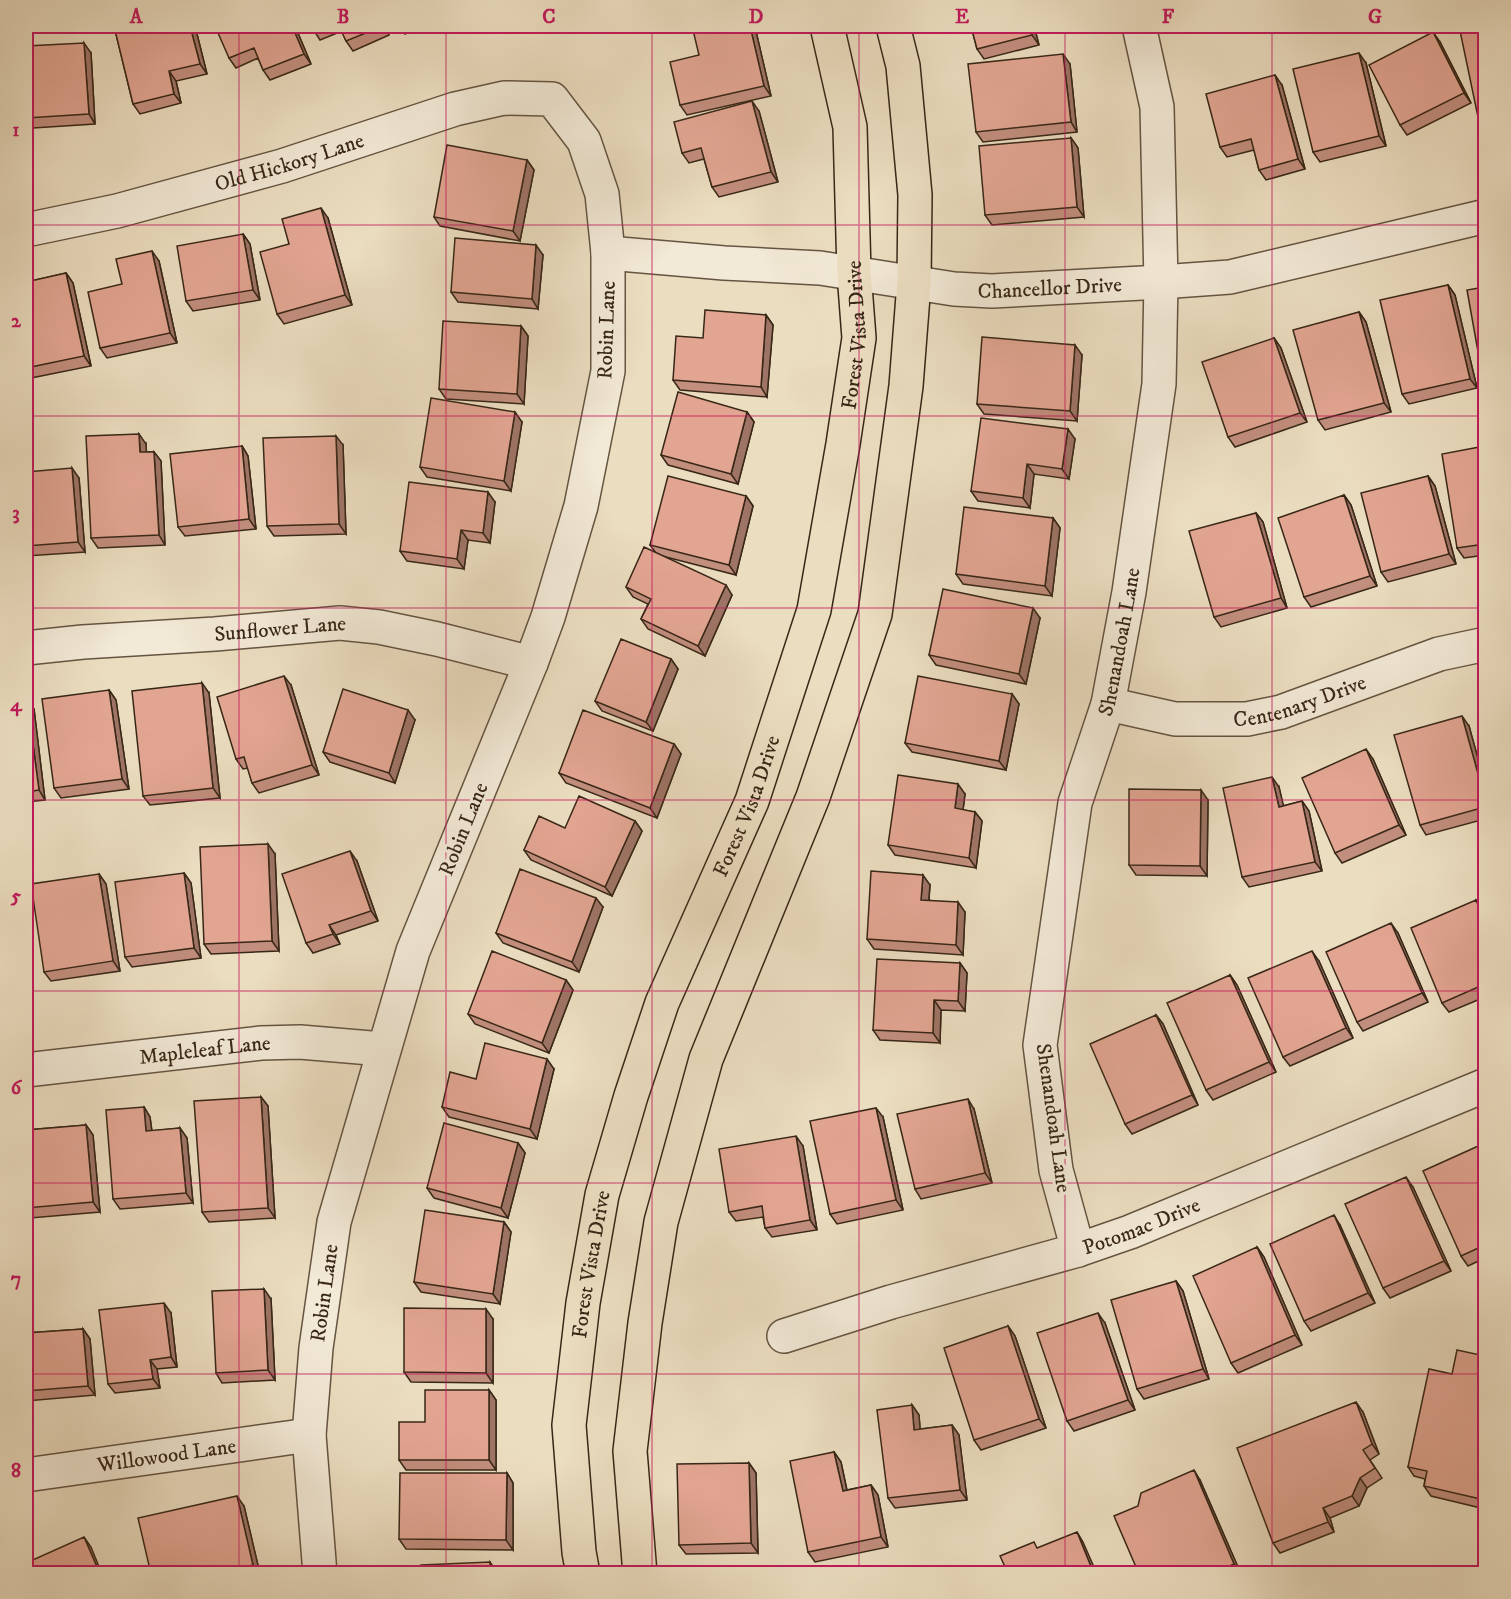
<svg xmlns="http://www.w3.org/2000/svg" width="1511" height="1599" viewBox="0 0 1511 1599" font-family="'IM FELL DW Pica',serif">
<style>
.lines{fill:none;stroke-linecap:round;stroke-linejoin:round}
.minor-casing{stroke:#655441;stroke-width:36}
.major-casing{stroke:#382717;stroke-width:36}
.minor{stroke:#f2e9d6;stroke-width:33}
.major{stroke:#ebddc0;stroke-width:33}
.wall{fill:#c28e7e;stroke:#382717;stroke-width:1.5}
.shaded-wall{fill:#9e7466;stroke:#382717;stroke-width:1.5}
.building{fill:#e2a592;stroke:#382717;stroke-width:1.5}
.grid{fill:none;stroke:#c2185b;stroke-width:1.5;stroke-opacity:0.55}
.labels{text-anchor:middle;stroke-width:6;stroke-linejoin:round;paint-order:stroke}
.street-label{font-size:21px;fill:#382717;stroke:#f2e9d6}
.neatline{fill:none;stroke:#c2185b;stroke-width:2}
.grid-label{font-size:20px;text-anchor:middle;font-weight:bold;fill:#c2185b}
</style>
<rect width="100%" height="100%" fill="#ebddc0"/>
<filter id="stains"><feTurbulence type="fractalNoise" baseFrequency=".00333" numOctaves="4"/><feColorMatrix values="0 0 0 0 .2 0 0 0 0 .09 0 0 0 0 .02 0 0 0 .5 -.17"/></filter>
<radialGradient id="worn" r=".72"><stop offset=".6" stop-color="#630" stop-opacity="0"/><stop offset="1" stop-color="#630" stop-opacity=".3"/></radialGradient>
<g class="lines">
<g class="minor-casing">
<g id="minor">
<path id="s1" d="M26,230L117,211L282,166L455,109L504,98L552,99L584,141L602,194L608,253V371L581,506L548,617L531,663L413,951L334,1222L316,1348L309,1435L320,1574"/>
<path id="s2" d="M608,253L724,263L820,268L954,289L992,291L1161,282L1230,277L1486,216"/>
<path id="s3" d="M26,648L83,642L215,634L340,623L379,627L437,639L531,663"/>
<path id="s4" d="M1108,704L1175,719H1247L1281,712L1439,654L1486,644"/>
<path id="s5" d="M26,1070L261,1043L300,1042L383,1049"/>
<path id="s6" d="M1078,1250L1056,1170L1040,1045L1075,803L1108,704L1129,592L1159,384L1161,282L1157,107L1139,26"/>
<path id="s7" d="M784,1336L891,1302L1078,1250L1130,1232L1486,1085"/>
<path id="s8" d="M26,1475L309,1435"/>
</g>
</g>
<g class="major-casing">
<g id="major">
<path id="s9" d="M583,1574L579,1552L569,1425L583,1303L602,1195L631,1096L662,1003L752,801L814,610L843,444L859,338L854,273L850,127L827,26"/>
<path d="M640,1574L630,1451L645,1323L661,1222L706,1059L813,797L875,614L906,386L914,283L915,195L903,66L893,26"/>
</g>
</g>
<use href="#minor" class="minor"/>
<use href="#major" class="major"/>
</g>
<path class="wall" d="M114,26H195L207,74L176,81L181,103L140,114L133,104Z
M295,26L311,64L270,80L263,70L258,58L236,68L229,58Z
M311,26H385L389,35L353,51L346,41L342,31L320,40Z
M399,26H423L405,34Z
M971,26H1034L1039,45L984,59L977,49Z
M1485,26V127L1478,117Z
M755,27L771,96L687,115L680,105L699,55Z
M1440,42L1471,103L1407,135L1400,125Z
M91,53L95,124L33,128L26,118Z
M1366,63L1386,146L1320,162L1313,152Z
M1070,64L1077,132L983,142L976,132Z
M1282,85L1305,169L1266,180L1259,170L1254,150L1227,157L1220,147Z
M759,111L778,182L719,197L712,187L704,159L689,163L682,153Z
M1071,138L1078,148L1084,217L992,225L985,215Z
M527,160L534,170L520,241L440,226L434,217Z
M328,218L352,305L284,324L277,314L289,244Z
M243,234L250,244L260,300L193,311L186,301Z
M543,255L538,309L458,302L451,292Z
M159,261L177,343L107,358L100,348L122,284Z
M66,273L73,283L91,366L26,379V282Z
M1448,285L1455,295L1477,388L1409,404L1402,394Z
M1359,312L1366,322L1391,412L1325,430L1318,420Z
M766,315L773,325L767,397L680,390L673,380L703,338Z
M521,326L528,336L524,404L446,399L439,389Z
M1274,338L1281,348L1307,422L1235,447L1228,437Z
M1082,355L1077,421L984,414L977,404Z
M747,412L754,422L738,484L668,465L661,455Z
M522,422L511,491L427,477L420,467Z
M1075,439L1069,479L1034,474L1030,508L978,501L971,491Z
M146,444V452H154L161,461L165,545L98,548L91,538Z
M343,445L346,534L274,536L267,526Z
M242,446L248,456L256,529L185,536L178,527Z
M1485,446V555L1464,558L1457,548Z
M26,472L79,478L85,552L26,556Z
M1428,476L1435,486L1456,564L1388,582L1381,572Z
M1344,495L1351,505L1377,586L1311,607L1304,597Z
M746,496L753,506L736,575L662,556L732,595L705,656L648,629L641,619L648,604L633,597L626,587L656,553L650,545Z
M495,502L490,543L468,540L464,569L407,561L400,551Z
M1256,513L1263,522L1287,608L1221,627L1214,617Z
M1053,518L1060,528L1052,596L963,584L956,574Z
M1040,618L1026,684L936,665L929,655Z
M671,659L678,669L653,731L602,711L595,701Z
M291,685L319,775L259,793L252,783L248,768L243,769L236,759Z
M109,690L116,700L129,789L61,798L54,788Z
M209,693L220,798L150,805L143,796Z
M1012,694L1019,704L1006,770L912,752L905,743Z
M26,699L34,709L45,800L26,802Z
M415,720L395,783L330,762L323,752Z
M1469,726L1485,784V819L1426,835L1420,825Z
M674,744L681,754L657,818L566,783L559,773Z
M1373,759L1406,835L1342,863L1335,853Z
M1279,787L1283,806L1302,801L1309,811L1322,871L1249,887L1242,877Z
M965,794L963,810L975,812L982,821L976,868L895,855L888,845Z
M1208,800L1207,876L1136,875L1129,865Z
M635,821L642,831L612,896L531,860L524,850L565,828Z
M275,854L279,951L211,954L204,944Z
M357,861L378,921L336,935L340,944L313,953L306,943Z
M184,873L191,883L201,958L132,967L125,957Z
M99,874L106,884L120,971L51,981L44,972Z
M930,885L929,900L965,912L963,955L874,949L867,939Z
M26,891L27,892L32,971H26Z
M1476,900L1483,910L1485,916V997L1449,1012L1442,1003Z
M603,907L579,972L503,943L496,933Z
M1398,933L1428,1002L1363,1031L1357,1022Z
M1319,961L1353,1038L1290,1066L1283,1057Z
M960,963L967,973L965,1011L941,1010L940,1043L880,1040L873,1030Z
M1230,975L1237,985L1276,1072L1213,1100L1206,1090Z
M566,980L573,990L549,1053L475,1024L468,1014Z
M1156,1015L1163,1024L1198,1105L1132,1134L1125,1124Z
M554,1069L537,1139L449,1117L442,1107Z
M261,1097L268,1106L275,1218L209,1222L202,1212Z
M144,1107L150,1117L152,1131L180,1128L187,1138L193,1203L120,1209L113,1199Z
M974,1109L992,1183L921,1199L915,1189Z
M883,1117L903,1210L837,1224L830,1214Z
M86,1125L93,1135L100,1212L30,1218L26,1211V1130Z
M518,1143L525,1153L508,1218L434,1198L427,1188Z
M1485,1143V1258L1468,1266L1461,1256Z
M803,1146L817,1230L772,1237L765,1228L763,1217L736,1221L729,1212Z
M1413,1187L1451,1271L1390,1298L1383,1288Z
M504,1222L511,1232L500,1304L421,1292L414,1282Z
M1340,1225L1375,1303L1311,1331L1304,1321Z
M1257,1247L1264,1257L1302,1345L1238,1373L1231,1363Z
M1176,1281L1183,1291L1209,1379L1144,1399L1137,1389Z
M271,1299L275,1380L222,1383L216,1373Z
M171,1313L177,1367L157,1369L160,1388L115,1393L108,1384Z
M493,1319V1383L411,1382L404,1372Z
M1105,1323L1135,1410L1074,1431L1067,1421Z
M1008,1326L1015,1336L1046,1428L981,1450L974,1440Z
M83,1329L90,1339L95,1395L26,1401V1333Z
M1485,1356V1509L1431,1496L1424,1486L1425,1479L1414,1476L1408,1467L1452,1374Z
M489,1390L496,1400V1470H406L399,1460L425,1422Z
M912,1405L919,1415L920,1429L952,1425L959,1435L967,1500L895,1508L888,1498Z
M1363,1412L1379,1454L1370,1460L1382,1478L1367,1488L1359,1506L1330,1518L1334,1532L1280,1553L1273,1543Z
M834,1452L841,1462L847,1490L871,1485L878,1495L888,1547L815,1562L808,1552Z
M749,1463L756,1473L758,1553L686,1554L679,1545Z
M507,1473L513,1483V1550L406,1549L399,1539Z
M1200,1480L1241,1574H1139Z
M244,1506L260,1574H151Z"/>
<path class="shaded-wall" d="M190,26H195L207,74L200,64Z
M292,26H295L311,64L304,54Z
M383,26H385L389,35Z
M750,26H754L755,27L771,96L764,86Z
M1029,26H1034L1039,45L1032,35Z
M1433,32L1440,42L1471,103L1464,93Z
M84,43L91,53L95,124L89,114Z
M1359,53L1366,63L1386,146L1379,136Z
M1063,54L1070,64L1077,132L1071,122Z
M169,71L176,81L181,103L174,94Z
M1275,75L1282,85L1305,169L1298,159Z
M752,101L759,111L778,182L771,172Z
M1071,138L1078,148L1084,217L1077,207Z
M527,160L534,170L520,241L513,231Z
M321,208L328,218L352,305L345,295Z
M243,234L250,244L260,300L253,290Z
M536,245L543,255L538,309L532,299Z
M152,251L159,261L177,343L170,333Z
M66,273L73,283L91,366L84,356Z
M1448,285L1455,295L1477,388L1470,379Z
M1359,312L1366,322L1391,412L1384,403Z
M766,315L773,325L767,397L761,387Z
M521,326L528,336L524,404L517,394Z
M1274,338L1281,348L1307,422L1300,413Z
M1075,345L1082,355L1077,421L1070,411Z
M515,412L522,422L511,491L504,481Z
M747,412L754,422L738,484L731,474Z
M1068,429L1075,439L1069,479L1062,469Z
M139,434L146,444L147,462L140,452Z
M336,436L343,445L346,534L339,524Z
M242,446L248,456L256,529L249,519Z
M154,452L161,461L165,545L159,535Z
M1027,464L1034,474L1030,508L1023,498Z
M72,468L79,478L85,552L78,542Z
M1428,476L1435,486L1456,564L1449,554Z
M488,492L495,502L490,543L483,533Z
M1344,495L1351,505L1377,586L1370,576Z
M746,496L753,506L736,575L729,565Z
M1256,513L1263,522L1287,608L1281,598Z
M1053,518L1060,528L1052,596L1045,586Z
M461,530L468,540L464,569L457,559Z
M726,585L732,595L705,656L698,646Z
M1033,608L1040,618L1026,684L1019,674Z
M671,659L678,669L653,731L646,722Z
M284,676L291,685L319,775L312,765Z
M202,683L209,693L220,798L213,788Z
M109,690L116,700L129,789L122,779Z
M1012,694L1019,704L1006,770L999,761Z
M27,699L34,709L45,800L39,790Z
M408,710L415,720L395,783L389,773Z
M1462,716L1469,726L1485,784V799Z
M674,744L681,754L657,818L650,808Z
M1366,749L1373,759L1406,835L1399,825Z
M1272,777L1279,787L1286,816L1279,807Z
M958,784L965,794L962,818L955,808Z
M1201,790L1208,800L1207,876L1200,866Z
M1302,801L1309,811L1322,871L1315,862Z
M975,812L982,821L976,868L969,858Z
M635,821L642,831L612,896L605,887Z
M268,844L275,854L279,951L272,941Z
M350,851L357,861L378,921L371,911Z
M184,873L191,883L201,958L194,948Z
M99,874L106,884L120,971L113,961Z
M923,875L930,885L928,909L921,900Z
M26,891L27,892L32,971L26,961Z
M596,898L603,907L579,972L572,962Z
M1476,900L1483,910L1485,916V922Z
M958,902L965,912L963,955L956,945Z
M1391,923L1398,933L1428,1002L1422,993Z
M329,925L336,935L340,944L333,934Z
M1312,951L1319,961L1353,1038L1346,1028Z
M960,963L967,973L965,1011L958,1001Z
M1230,975L1237,985L1276,1072L1269,1062Z
M566,980L573,990L549,1053L542,1043Z
M934,1000L941,1010L940,1043L933,1033Z
M1156,1015L1163,1024L1198,1105L1192,1095Z
M547,1059L554,1069L537,1139L530,1129Z
M261,1097L268,1106L275,1218L268,1208Z
M968,1099L974,1109L992,1183L985,1173Z
M144,1107L150,1117L153,1141L146,1131Z
M876,1108L883,1117L903,1210L896,1200Z
M86,1125L93,1135L100,1212L93,1202Z
M180,1128L187,1138L193,1203L186,1193Z
M796,1136L803,1146L817,1230L810,1220Z
M518,1143L525,1153L508,1218L501,1208Z
M1406,1177L1413,1187L1451,1271L1444,1261Z
M1334,1215L1340,1225L1375,1303L1368,1293Z
M504,1222L511,1232L500,1304L493,1294Z
M1257,1247L1264,1257L1302,1345L1295,1335Z
M1176,1281L1183,1291L1209,1379L1203,1369Z
M264,1289L271,1299L275,1380L268,1370Z
M164,1303L171,1313L177,1367L171,1357Z
M486,1309L493,1319V1383L486,1373Z
M1098,1313L1105,1323L1135,1410L1128,1400Z
M1008,1326L1015,1336L1046,1428L1039,1419Z
M83,1329L90,1339L95,1395L88,1386Z
M150,1360L157,1369L160,1388L153,1379Z
M1485,1362V1385L1481,1379Z
M489,1390L496,1400V1470L489,1460Z
M1356,1402L1363,1412L1379,1454L1372,1444Z
M912,1405L919,1415L921,1440L914,1430Z
M952,1425L959,1435L967,1500L960,1490Z
M834,1452L841,1462L849,1501L843,1491Z
M749,1463L756,1473L758,1553L751,1543Z
M1194,1470L1200,1480L1241,1574L1234,1564Z
M507,1473L513,1483V1550L506,1540Z
M1360,1478L1367,1488L1359,1506L1352,1496Z
M871,1485L878,1495L888,1547L881,1537Z
M237,1496L244,1506L260,1574L253,1565Z
M1323,1508L1330,1518L1334,1532L1328,1522Z
M1077,1532L1083,1542L1097,1574H1094Z
M84,1537L91,1547L102,1574H100Z
M490,1562L497,1572V1574H490Z"/>
<path class="building" d="M114,26H190L200,64L169,71L174,94L133,104Z
M215,26H292L304,54L263,70L254,48L229,58Z
M311,26H324L313,30Z
M339,26H383L346,41Z
M712,26H750L764,86L680,105L670,62L699,55L693,30Z
M971,26H1029L1032,35L977,49Z
M1459,26H1485V116L1478,117Z
M1433,32L1464,93L1400,125L1369,65Z
M84,43L89,114L26,118V46Z
M1359,53L1379,136L1313,152L1293,69Z
M1063,54L1071,122L976,132L968,64Z
M1275,75L1298,159L1259,170L1251,139L1220,147L1206,94Z
M752,101L771,172L712,187L701,148L682,153L674,122Z
M1071,138L1077,207L985,215L979,146Z
M447,145L527,160L513,231L434,217Z
M321,208L345,295L277,314L260,252L289,244L282,219Z
M243,234L253,290L186,301L177,246Z
M455,238L536,245L532,299L451,292Z
M152,251L170,333L100,348L88,292L122,284L116,259Z
M66,273L84,356L26,368V282Z
M1448,285L1470,379L1402,394L1380,300Z
M1485,287V374H1482L1467,290Z
M705,310L766,315L761,387L673,380L676,336L703,338Z
M1359,312L1384,403L1318,420L1293,330Z
M443,321L521,326L517,394L439,389Z
M982,337L1075,345L1070,411L977,404Z
M1274,338L1300,413L1228,437L1202,362Z
M678,392L747,412L731,474L661,455Z
M431,398L515,412L504,481L420,467Z
M981,418L1068,429L1062,469L1027,464L1023,498L971,491Z
M139,434L140,452H154L159,535L91,538L86,436Z
M336,436L339,524L267,526L263,438Z
M242,446L249,519L178,527L170,454Z
M1485,446V544L1457,548L1442,454Z
M72,468L78,542L26,546V472Z
M668,476L746,496L729,565L650,545Z
M1428,476L1449,554L1381,572L1361,493Z
M409,482L488,492L483,533L461,530L457,559L400,551Z
M1344,495L1370,576L1304,597L1278,518Z
M964,507L1053,518L1045,586L956,574Z
M1256,513L1281,598L1214,617L1189,531Z
M644,547L726,585L698,646L641,619L651,599L626,587Z
M943,589L1033,608L1019,674L929,655Z
M621,639L671,659L646,722L595,701Z
M284,676L312,765L252,783L244,757L236,759L217,697Z
M918,676L1012,694L999,761L905,743Z
M202,683L213,788L143,796L132,691Z
M343,689L408,710L389,773L323,752Z
M109,690L122,779L54,788L42,699Z
M26,699H27L39,790L26,792Z
M583,710L674,744L650,808L559,773Z
M1462,716L1485,799V807L1420,825L1394,735Z
M1366,749L1399,825L1335,853L1302,778Z
M898,775L958,784L955,808L975,812L969,858L888,845Z
M1272,777L1279,807L1302,801L1315,862L1242,877L1223,788Z
M1129,789L1201,790L1200,866L1129,865Z
M579,796L635,821L605,887L524,850L539,816L565,828Z
M268,844L272,941L204,944L200,847Z
M350,851L371,911L329,925L333,934L306,943L282,874Z
M520,869L596,898L572,962L496,933Z
M871,871L923,875L921,900L958,902L956,945L867,939Z
M184,873L194,948L125,957L115,882Z
M99,874L113,961L44,972L31,884Z
M1476,900L1485,922V984L1442,1003L1411,928Z
M1391,923L1422,993L1357,1022L1326,952Z
M492,951L566,980L542,1043L468,1014Z
M1312,951L1346,1028L1283,1057L1248,978Z
M877,959L960,963L958,1001L934,1000L933,1033L873,1030Z
M1230,975L1269,1062L1206,1090L1167,1003Z
M1156,1015L1192,1095L1125,1124L1090,1044Z
M485,1043L547,1059L530,1129L442,1107L450,1072L476,1079Z
M261,1097L268,1208L202,1212L194,1101Z
M968,1099L985,1173L915,1189L897,1114Z
M144,1107L146,1131L180,1128L186,1193L113,1199L106,1110Z
M876,1108L896,1200L830,1214L810,1121Z
M444,1123L518,1143L501,1208L427,1188Z
M86,1125L93,1202L26,1208V1130Z
M796,1136L810,1220L765,1228L762,1206L729,1212L719,1149Z
M1485,1143V1245L1461,1256L1423,1171Z
M1406,1177L1444,1261L1383,1288L1345,1204Z
M425,1210L504,1222L493,1294L414,1282Z
M1334,1215L1368,1293L1304,1321L1270,1244Z
M1257,1247L1295,1335L1231,1363L1193,1276Z
M1176,1281L1203,1369L1137,1389L1111,1300Z
M264,1289L268,1370L216,1373L212,1291Z
M164,1303L171,1357L150,1360L153,1379L108,1384L99,1310Z
M404,1308L486,1309V1373L404,1372Z
M1098,1313L1128,1400L1067,1421L1037,1333Z
M1008,1326L1039,1419L974,1440L944,1348Z
M83,1329L88,1386L26,1391V1333Z
M1457,1350L1485,1356V1362L1481,1379L1485,1380V1500L1424,1486L1427,1471L1408,1467L1429,1369L1452,1374Z
M425,1390H489V1460H399V1422H425Z
M1356,1402L1372,1444L1363,1450L1375,1468L1360,1478L1352,1496L1323,1508L1328,1522L1273,1543L1237,1448Z
M912,1405L914,1430L952,1425L960,1490L888,1498L877,1410Z
M834,1452L843,1491L871,1485L881,1537L808,1552L790,1461Z
M749,1463L751,1543L679,1545L677,1464Z
M1194,1470L1234,1564L1221,1570L1222,1574H1139L1114,1516L1138,1506L1141,1493Z
M400,1473H507L506,1540L399,1539Z
M237,1496L253,1565L213,1574H151L138,1518Z
M1077,1532L1094,1574H995L1006,1569L1000,1556L1034,1542L1037,1548Z
M84,1537L100,1574H26V1563Z
M490,1562V1574H421V1565Z"/>
<path class="grid" d="M239,26V1574M446,26V1574M652,26V1574M859,26V1574M1065,26V1574M1272,26V1574M26,225H1486M26,416H1486M26,608H1486M26,800H1486M26,991H1486M26,1183H1486M26,1374H1486"/>
<g class="labels">
<g class="street-label">
<text dy="7" stroke="none"><textPath href="#s1" startOffset="272">Old Hickory Lane</textPath></text>
<text dy="7" stroke="none"><textPath href="#s2" startOffset="444">Chancellor Drive</textPath></text>
<text transform="translate(606 330) rotate(-88)" y="7">Robin Lane</text>
<text dy="7" stroke="none"><textPath href="#s9" startOffset="1284">Forest Vista Drive</textPath></text>
<text dy="7" stroke="none"><textPath href="#s3" startOffset="255">Sunflower Lane</textPath></text>
<text dy="7" stroke="none"><textPath href="#s6" startOffset="621">Shenandoah Lane</textPath></text>
<text dy="7" stroke="none"><textPath href="#s4" startOffset="196">Centenary Drive</textPath></text>
<text dy="7" stroke="none"><textPath href="#s9" startOffset="798">Forest Vista Drive</textPath></text>
<text transform="translate(463 829) rotate(-68)" y="7">Robin Lane</text>
<text dy="7" stroke="none"><textPath href="#s5" startOffset="180">Mapleleaf Lane</textPath></text>
<text transform="translate(1054 1118) rotate(82)" y="7">Shenandoah Lane</text>
<text dy="7" stroke="none"><textPath href="#s7" startOffset="374">Potomac Drive</textPath></text>
<text dy="7" stroke="none"><textPath href="#s9" startOffset="312">Forest Vista Drive</textPath></text>
<text transform="translate(324 1293) rotate(-82)" y="7">Robin Lane</text>
<text dy="7" stroke="none"><textPath href="#s8" startOffset="142">Willowood Lane</textPath></text>
</g>
</g>
<rect width="1511" height="1599" fill="none" stroke="#ebddc0" stroke-width="66"/>
<rect x="33" y="33" width="1445" height="1533" class="neatline"/>
<g class="grid-label">
<text x="136" y="23">A</text>
<text x="343" y="23">B</text>
<text x="549" y="23">C</text>
<text x="756" y="23">D</text>
<text x="962" y="23">E</text>
<text x="1168" y="23">F</text>
<text x="1375" y="23">G</text>
<text x="16" y="136">1</text>
<text x="16" y="327">2</text>
<text x="16" y="519">3</text>
<text x="16" y="711">4</text>
<text x="16" y="902">5</text>
<text x="16" y="1094">6</text>
<text x="16" y="1285">7</text>
<text x="16" y="1477">8</text>
</g>
<rect width="100%" height="100%" filter="url(#stains)"/>
<rect width="100%" height="100%" fill="url(#worn)"/>
</svg>
